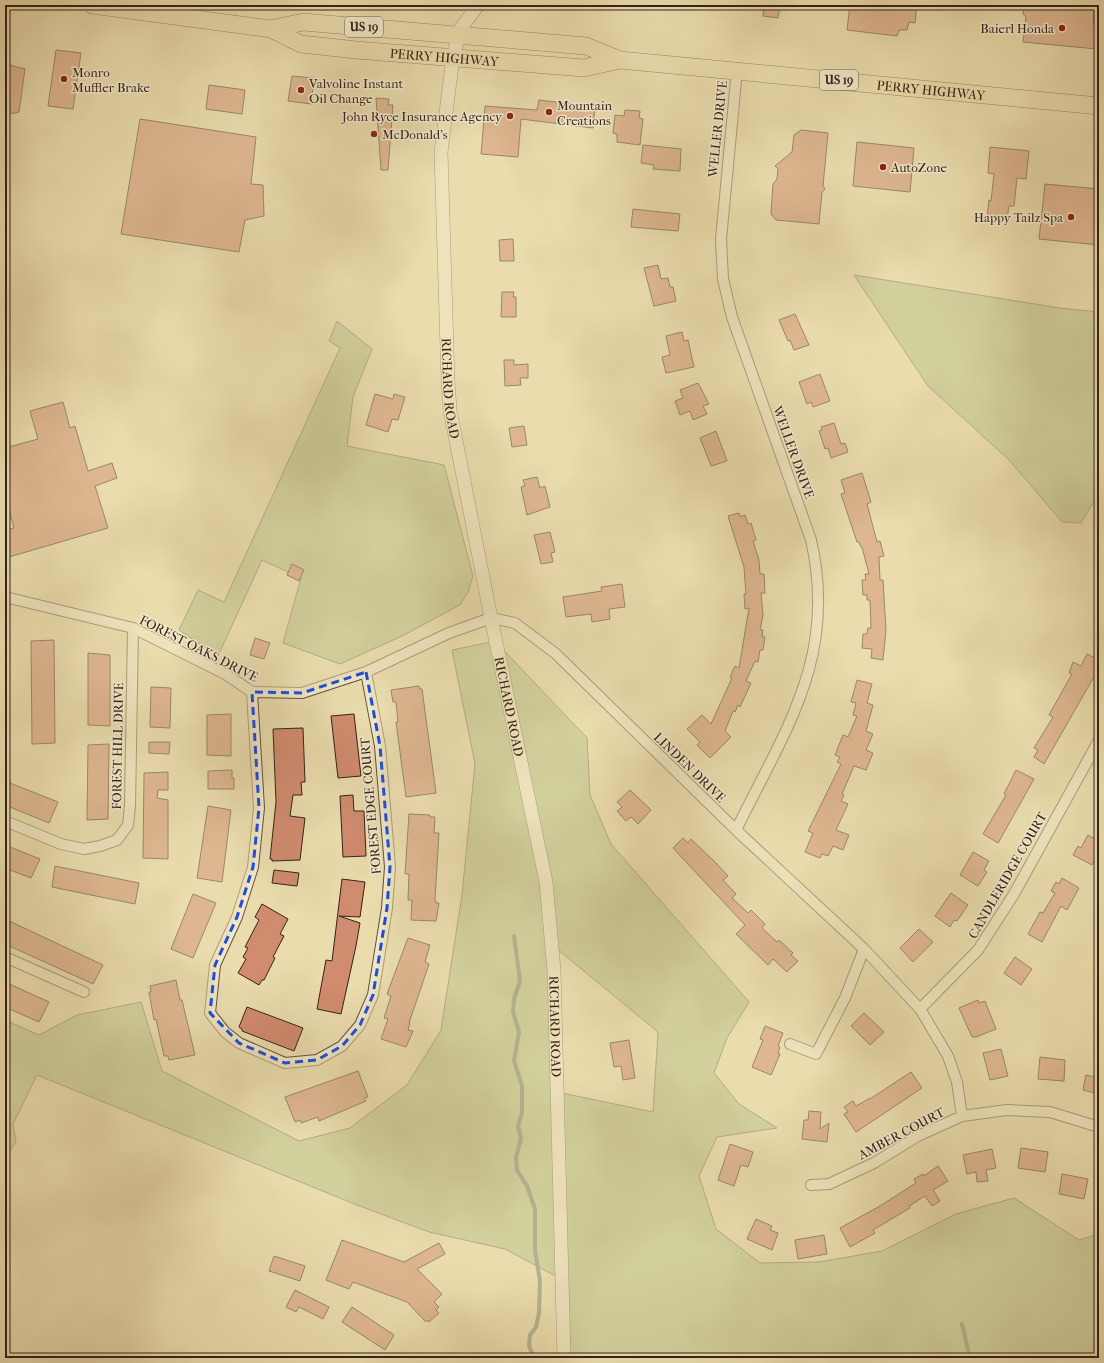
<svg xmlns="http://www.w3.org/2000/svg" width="1104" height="1363" viewBox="0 0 1104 1363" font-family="'IM FELL French Canon',serif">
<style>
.green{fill:#b6c08a;stroke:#767152;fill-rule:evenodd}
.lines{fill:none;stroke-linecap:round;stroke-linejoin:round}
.stream{stroke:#717e6d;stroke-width:4}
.building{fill:#d18b6f;stroke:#352219}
.minor-casing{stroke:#62503e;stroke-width:12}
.tertiary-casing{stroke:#62503e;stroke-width:14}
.trunk-casing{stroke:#352219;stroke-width:18}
.minor{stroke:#f1e8ca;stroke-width:10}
.tertiary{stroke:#f1e8ca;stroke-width:13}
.trunk{stroke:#eadcad;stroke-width:17}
.marked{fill:none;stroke:#1d4ed8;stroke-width:3;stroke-dasharray:8 5;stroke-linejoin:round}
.poi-dot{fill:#8f2418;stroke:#f1e8ca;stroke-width:1.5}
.labels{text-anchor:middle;stroke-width:3;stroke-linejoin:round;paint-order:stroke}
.shield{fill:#f1e8ca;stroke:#6d5d4e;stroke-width:1}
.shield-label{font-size:12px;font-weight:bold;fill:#352219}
.poi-label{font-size:13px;fill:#352219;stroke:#f1e8ca;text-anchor:start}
.street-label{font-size:13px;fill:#352219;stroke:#f1e8ca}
</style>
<rect width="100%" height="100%" fill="#eadcad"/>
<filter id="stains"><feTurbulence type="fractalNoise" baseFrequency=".005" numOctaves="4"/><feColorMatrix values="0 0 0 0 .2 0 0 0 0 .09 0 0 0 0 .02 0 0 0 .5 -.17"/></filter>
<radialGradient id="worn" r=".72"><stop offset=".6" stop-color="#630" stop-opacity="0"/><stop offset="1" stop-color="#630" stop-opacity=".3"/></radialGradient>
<path class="green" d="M854,275L1060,308L1099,312V493L1081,523L1062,522L1009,460L928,386Z
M337,321L372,349L353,397L347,446L444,465L473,576L468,592L460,605L402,636L340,664L283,643L301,578L262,560L218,656L179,630L198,590L224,602L340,348L329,341Z
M495,641L587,738L590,795L611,844L749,1002L727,1038L714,1073L739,1104L777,1128L717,1137L699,1176L716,1229L760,1263L819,1262L882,1251L956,1214L1014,1198L1079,1240L1099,1234V1358H564L561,1279L505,1249L429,1232L357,1205L37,1075L13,1124L16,1142L5,1158V1020L39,1035L77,1015L141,1002L162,1071L299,1141L350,1128L407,1085L441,1030L462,895L475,764L452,650ZM551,944L658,1032L653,1112L557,1092Z"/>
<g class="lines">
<path class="stream" d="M514,936L520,981L514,999L513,1012L519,1032L514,1061L522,1086V1113L518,1126L521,1139L516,1157L517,1170L527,1186L535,1209V1251L540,1281L539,1313L536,1327L530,1335L529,1345L533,1357
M962,1324L970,1358
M1074,1358L1075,1356"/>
</g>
<path class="building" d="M764,5H780L778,18L763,16Z
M850,5H917L915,23L909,22L907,30H899L897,36L847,30Z
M1024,5H1095L1093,23L1099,24L1097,49L1023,42L1026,17L1023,14Z
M56,50L81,53L73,109L48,106Z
M5,64L25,69L19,112L5,115Z
M292,76L314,78L311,104L288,101Z
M209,85L245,90L242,114L206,109Z
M376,98L389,99L388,105H393L388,170H381Z
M539,100L595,107L593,128L521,119L518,157L481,154L485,106L537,110Z
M625,110L640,111L639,118L643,119L640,145L617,142V134L613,133L615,115L624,116Z
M140,119L256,137L251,184L263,185L264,216L245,220L239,252L121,234Z
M801,130L828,133L823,186L825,189L822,192L819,224L776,220L771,214L773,184L777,179L778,169L775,166L792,152L794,135Z
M857,142L914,148L910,192L853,186Z
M643,145L681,149L680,171L653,169L654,165L641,163Z
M990,147L1029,151L1026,179L1017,178L1014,206H1009L1007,219L987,218L989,200L991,201L994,174L988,173Z
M1045,184L1099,189V245L1039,239Z
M633,209L680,214L678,231L631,227Z
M513,239L514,261H500L499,240Z
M658,265L661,279L668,278L670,287H673L676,301L654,306L644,268Z
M502,292H514L513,297H516V317H501Z
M795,314L809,345L794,350L790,340L788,341L779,320Z
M682,332L684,341L688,340L694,367L666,373L662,357L670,355L666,336Z
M504,360H514V365L528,364V378H520L521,385L505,386Z
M820,374L830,401L813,407L811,402L807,404L799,382Z
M698,383L709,404L703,406L707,414L693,420L690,411L680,415L675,401L683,398L680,390Z
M375,394L393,399L394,394L405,397L398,420L392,419L388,432L366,425Z
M63,402L70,428L75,426L88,471L112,463L117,478L95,486L108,528L9,557L5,547H8L5,530L14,528L5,496V448L38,439L30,411Z
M834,423L841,444L845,443L848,452L831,458L828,448L825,449L819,431L822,430L821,427Z
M524,426L527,445L512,447L509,428Z
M716,431L727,461L711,466L700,438Z
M862,473L871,502L867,504L877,542L880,541L884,556L879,557L880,580H883L886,630L883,660L871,658L872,649L862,648L863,634H867L868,628H871L870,600H867V595H863L862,580H866L865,574H869L862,547H861L859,542H857L841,494L845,493L841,480Z
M537,477L540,488L545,486L550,507L527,515L521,487L525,486L523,480Z
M739,513L740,517L745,515L748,524L751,523L756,540L753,541L759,560L760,574H764L765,593H761L763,615L760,630H763L762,637H765L763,650H760L758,662L755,661L746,681L751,683L740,707L738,705L735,712L733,711L725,731L731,737L710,758L697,745L700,742L687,729L702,715L711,724L732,678L730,677L735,666L739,668L749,608L745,609L744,594H746L744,567L728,516Z
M550,532L555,552L551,553L553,562L541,564L534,535Z
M292,564L304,570L299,581L287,575Z
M622,584L625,607L609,609L610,619L592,622L591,614L566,617L563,597L602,591L601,587Z
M255,638L270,643L264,659L250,655Z
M54,640L55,743L32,744L31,641Z
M88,653L110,655V726L88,725Z
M1087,654L1099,660V668L1044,764L1034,757L1038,750L1034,748L1053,717L1049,715L1072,674L1069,673L1073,662L1081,666Z
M857,680L872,684L867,703L873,705L866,731L873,734L866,750L873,753L866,770L854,766L842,794L844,795L841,801L848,804L836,830L849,835L843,850L833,846L828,856L822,854L820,858L805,852L813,833L808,831L841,764L837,762L840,757L835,755L843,735L848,737L857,716L853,715L856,703L851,702Z
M419,686L420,689H422L436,793L406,797L396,722H398L396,702H393L391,690Z
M151,687L171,688L170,728L150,727Z
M231,714V756L207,755V715Z
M354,714L361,776L338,778L331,716Z
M303,728L305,782H301L302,795H293L290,816L305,818L300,860L272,861V859H270L276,802L273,729Z
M149,742H170L169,754L149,753Z
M109,744L108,819L87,820L88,745Z
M232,770V778H234V789H208V771Z
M1016,770L1034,779L998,843L983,834L1006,795L1004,794Z
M168,772V790H158L157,798L168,800V859L143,858L144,773Z
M5,781L58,802L49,823L5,805Z
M630,790L651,810L638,824L631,817L626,821L617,811L622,807L617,802Z
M353,795L354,811H364L366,856L343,857L340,796Z
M208,806L231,810L222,882L197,878Z
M409,814L430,815V817H435L434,833H439L435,899L436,903H439L436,921L411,920L412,900H408L409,874H405Z
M1088,835L1099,841V852L1092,865L1073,855L1078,846L1081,848Z
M683,838L688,843L691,839L716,863L728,876L723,880L736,894L732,898L748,913L751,910L765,924L762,928L777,942L779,940L793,953L791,955L798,961L787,972L773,959L768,965L736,934L745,925L673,848Z
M5,845L40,859L31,878L5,868Z
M973,852L989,861L984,870L987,872L978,886L960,875Z
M55,866L139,883L135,904L52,887Z
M274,870L299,873L297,886L272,883Z
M1062,878L1079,888L1067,910L1061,906L1042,942L1028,934L1040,912L1043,913L1055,893L1051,891L1056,882L1059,884Z
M342,879L365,882L360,917L339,916L360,923L356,946L341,1014L317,1009L326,960L332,961Z
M951,893L968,905L957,921L954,920L950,927L935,916Z
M193,894L216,903L193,958L171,949Z
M262,904L288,919L280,934L284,936L273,957L275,958L264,980H262L259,985L238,973L246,959L243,957L248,948L245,947L259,920L255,917Z
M5,919L103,965L93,984L5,944Z
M919,929L933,942L913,962L900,948Z
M408,938L430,945L425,962L429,964L409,1023H410L408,1030L413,1031L406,1047L381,1039L388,1019L384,1018L391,996L387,994Z
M1015,957L1032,969L1021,985L1004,973Z
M176,980L180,1000H182L195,1055L169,1060L168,1056H164L156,1019L154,1020L149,992H151L150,986Z
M5,982L49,1002L39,1022L5,1007Z
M978,1000L979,1003L985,1001L996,1029L976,1037H972L959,1008Z
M247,1007L303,1028L294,1051L242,1031V1029L239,1027Z
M864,1013L884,1032L870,1045L851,1026Z
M765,1026L783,1033L778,1046L780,1047L778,1053L780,1054L771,1075L752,1067L763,1040L760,1039Z
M629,1040L635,1078L623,1080L621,1066L614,1067L610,1043Z
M1001,1049L1008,1076L990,1080L983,1053Z
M1040,1057L1065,1060L1064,1081L1038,1079Z
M358,1071L368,1097L364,1098L366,1101L319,1121L318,1117L301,1123L300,1120L295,1122L285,1097Z
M911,1072L922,1088L856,1132L844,1114L848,1112L844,1107L853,1101L856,1106L870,1098V1099Z
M1086,1075L1099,1078V1094L1083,1090Z
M809,1111L821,1112L820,1129L829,1123L827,1142L802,1139L804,1120H808Z
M730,1144L753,1152L748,1167L741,1165L734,1186L718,1180Z
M1021,1148L1048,1152L1045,1172L1018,1168Z
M992,1149L996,1168L986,1170L988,1181L977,1182L976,1172L967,1174L963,1155Z
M938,1166L948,1181L933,1190L940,1201L932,1206L925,1196L909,1206L910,1208L873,1230L875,1233L850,1247L840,1228L880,1206L916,1183L914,1179L923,1174L924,1176Z
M1062,1174L1088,1179L1084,1199L1059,1194Z
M756,1219L772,1226L770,1230L778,1233L772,1250L747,1239Z
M824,1235L827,1254L798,1259L795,1240Z
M342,1240L404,1262L439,1243L445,1254L417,1269L442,1294L434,1302L439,1307L436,1310L439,1313L429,1322L428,1320L426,1322L407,1302L353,1282L349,1289L326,1280Z
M274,1256L305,1266L300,1281L269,1271Z
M295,1290L329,1307L323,1319L299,1307L296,1312L286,1307Z
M352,1307L394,1335L385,1350L342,1322Z"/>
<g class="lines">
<g class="minor-casing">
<path id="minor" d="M5,597L133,628L227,675L252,692L302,693L366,672L449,633L491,618L515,623L555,653L736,830L864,949L845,998L816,1054L790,1044
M252,692L259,808L253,867L237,917L215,965L210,1013L225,1032L239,1043L285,1063L317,1060L342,1046L360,1025L373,995L387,908L390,867L380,746L366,672
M5,821L61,844L84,849L100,846L117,840L128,825L130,806L133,628
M736,830C785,730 838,657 811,540L732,317L723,279L721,239L737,70
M864,949L920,1009L948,1056L957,1082L962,1116
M5,957L84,992
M920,1009L978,950L1014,894L1099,740
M811,1185L829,1184L874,1163L918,1136L962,1116L1007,1110L1050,1112L1099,1127"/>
</g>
<g class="tertiary-casing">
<g id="tertiary">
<path id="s1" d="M478,5L461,28L453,57L441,152L448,381L450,410L491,618L546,882L554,970L564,1358"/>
</g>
</g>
<g class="trunk-casing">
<g id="trunk">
<path id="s2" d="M92,5L271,29L301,44L356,50L584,68L620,60"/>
<path id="s3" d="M271,29L303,22L586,46L620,60L1099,106"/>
</g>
</g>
<use href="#minor" class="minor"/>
<use href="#tertiary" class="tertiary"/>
<use href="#trunk" class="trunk"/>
</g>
<path d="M0 0H1104V1363H0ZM366,672L380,746L390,867L387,908L373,995L360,1025L342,1046L317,1060L285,1063L239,1043L210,1013L215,965L237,917L253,867L259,808L252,692L302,693Z" fill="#eadcad" fill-opacity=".55" fill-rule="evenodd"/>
<path class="marked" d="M366,672L380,746L390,867L387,908L373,995L360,1025L342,1046L317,1060L285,1063L239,1043L210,1013L215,965L237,917L253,867L259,808L252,692L302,693Z"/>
<g class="poi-dot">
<circle cx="1062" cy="28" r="4"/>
<circle cx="64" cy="79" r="4"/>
<circle cx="301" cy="90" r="4"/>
<circle cx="549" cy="112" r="4"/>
<circle cx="510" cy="116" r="4"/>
<circle cx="374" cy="134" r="4"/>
<circle cx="883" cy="167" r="4"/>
<circle cx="1071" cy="217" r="4"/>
</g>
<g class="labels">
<g class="shield">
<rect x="345" y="17" width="38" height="20" rx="3"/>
<rect x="820" y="70" width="38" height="20" rx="3"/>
</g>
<g class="shield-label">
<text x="364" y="31">US 19</text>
<text x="839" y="84">US 19</text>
</g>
<g class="poi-label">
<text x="1054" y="33" text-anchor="end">Baierl Honda</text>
<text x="72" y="77">Monro<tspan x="72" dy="15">Muffler Brake</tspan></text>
<text x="309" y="88">Valvoline Instant<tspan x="309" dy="15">Oil Change</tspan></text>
<text x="557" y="110">Mountain<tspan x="557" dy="15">Creations</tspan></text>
<text x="502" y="121" text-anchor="end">John Ryce Insurance Agency</text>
<text x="382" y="139">McDonald's</text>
<text x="891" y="172">AutoZone</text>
<text x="1063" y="222" text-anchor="end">Happy Tailz Spa</text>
</g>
<g class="street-label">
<text dy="5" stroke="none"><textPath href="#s2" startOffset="358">PERRY HIGHWAY</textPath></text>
<text dy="5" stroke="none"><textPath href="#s3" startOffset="666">PERRY HIGHWAY</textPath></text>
<text transform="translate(717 129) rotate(-84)" y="5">WELLER DRIVE</text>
<text dy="5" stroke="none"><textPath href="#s1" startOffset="391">RICHARD ROAD</textPath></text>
<text transform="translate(794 452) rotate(70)" y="5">WELLER DRIVE</text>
<text transform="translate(199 648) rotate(27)" y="5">FOREST OAKS DRIVE</text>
<text dy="5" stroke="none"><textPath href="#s1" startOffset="715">RICHARD ROAD</textPath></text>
<text transform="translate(117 746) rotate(-89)" y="5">FOREST HILL DRIVE</text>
<text transform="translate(690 767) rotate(44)" y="5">LINDEN DRIVE</text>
<text transform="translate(370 806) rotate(-95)" y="5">FOREST EDGE COURT</text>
<text transform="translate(1007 875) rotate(-60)" y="5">CANDLERIDGE COURT</text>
<text dy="5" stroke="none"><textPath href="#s1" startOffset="1039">RICHARD ROAD</textPath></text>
<text transform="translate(901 1133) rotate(-28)" y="5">AMBER COURT</text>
</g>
</g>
<rect width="1104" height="1363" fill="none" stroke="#eadcad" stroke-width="20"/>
<rect x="6" y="6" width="1092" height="1351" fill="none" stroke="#352219" stroke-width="2"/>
<rect x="10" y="10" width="1084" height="1343" fill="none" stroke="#352219"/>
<rect width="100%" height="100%" filter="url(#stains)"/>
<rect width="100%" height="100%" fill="url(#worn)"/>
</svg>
